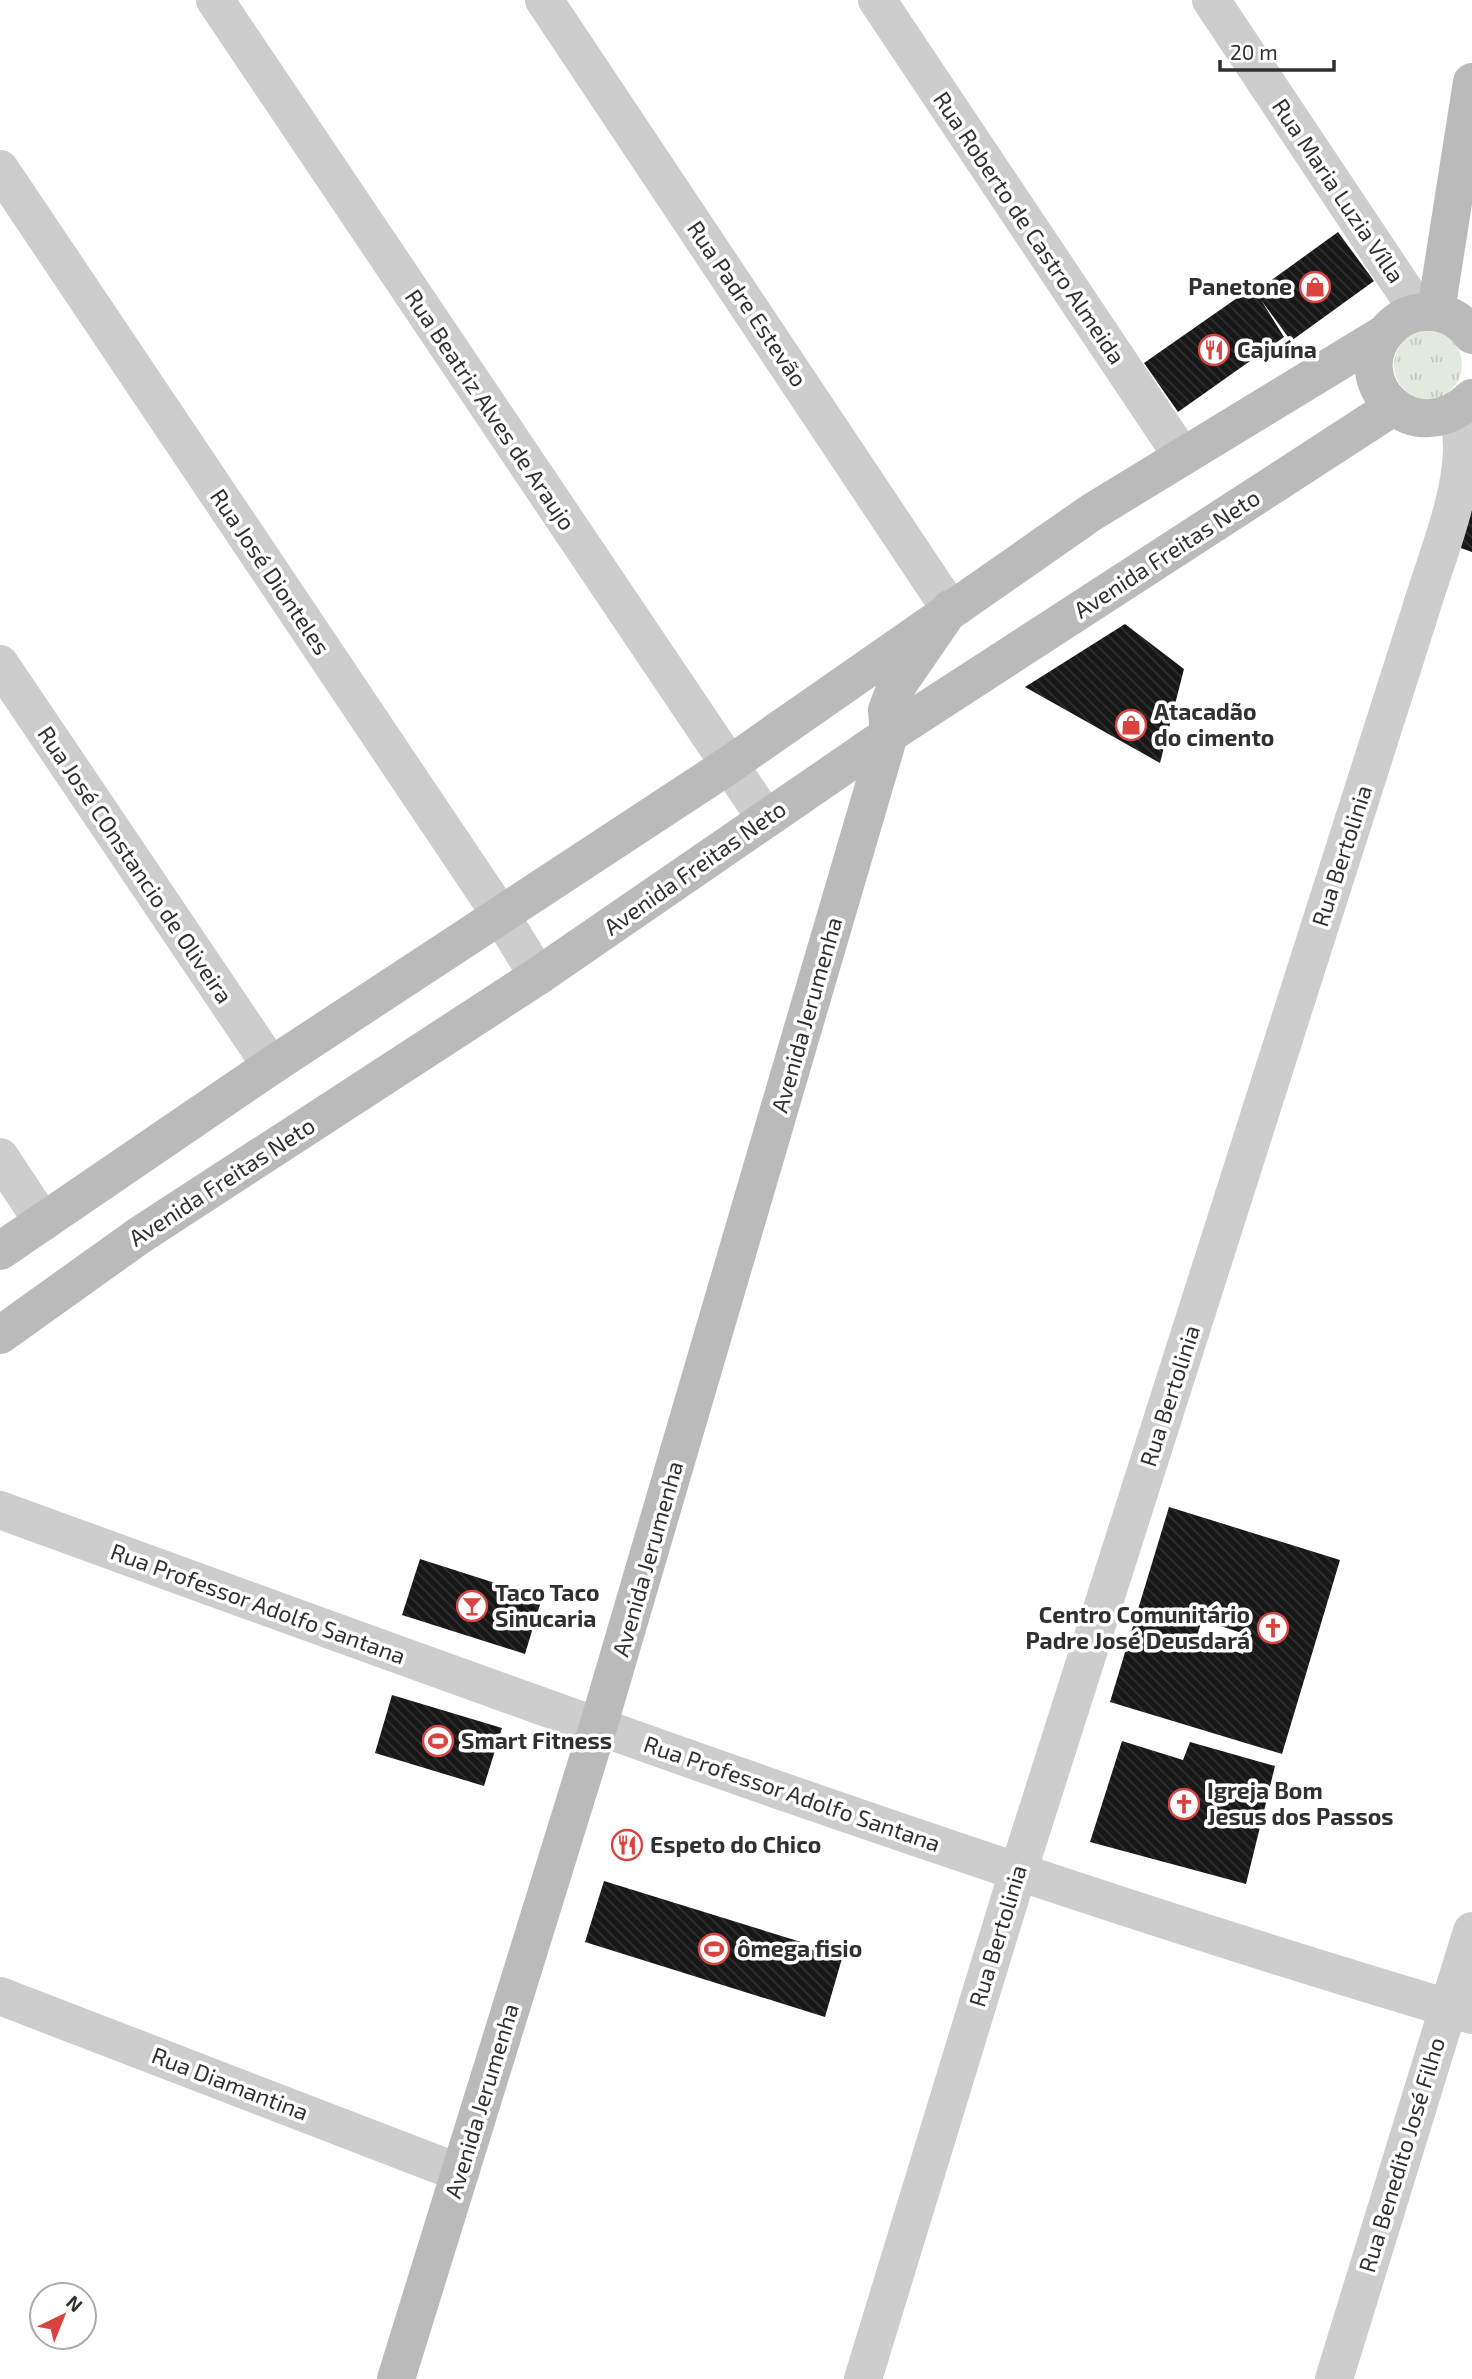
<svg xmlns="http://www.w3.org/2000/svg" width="1472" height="2379" viewBox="0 0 1472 2379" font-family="'Exo 2',sans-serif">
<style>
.grass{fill:url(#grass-tufts)}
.building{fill:url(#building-back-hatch);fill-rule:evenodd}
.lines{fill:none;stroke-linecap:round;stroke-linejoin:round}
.street{stroke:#cdcdcd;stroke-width:38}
.secondary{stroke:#bababa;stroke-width:38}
.labels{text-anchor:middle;stroke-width:7;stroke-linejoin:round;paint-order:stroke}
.street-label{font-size:23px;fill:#303030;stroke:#fff}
.poi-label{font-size:23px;font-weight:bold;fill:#303030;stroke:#fff;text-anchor:start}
</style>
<defs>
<pattern id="grass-tufts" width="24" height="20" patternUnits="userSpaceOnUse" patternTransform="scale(1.75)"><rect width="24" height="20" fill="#e2e9dd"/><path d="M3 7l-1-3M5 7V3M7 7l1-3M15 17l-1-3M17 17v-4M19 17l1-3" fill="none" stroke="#c2c8be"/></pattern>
<pattern id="building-back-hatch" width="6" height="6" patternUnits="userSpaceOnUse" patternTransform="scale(1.75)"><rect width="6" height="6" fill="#171717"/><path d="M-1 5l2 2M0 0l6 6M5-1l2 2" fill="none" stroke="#303030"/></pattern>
</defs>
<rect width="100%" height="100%" fill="#fff"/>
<path class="grass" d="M1394 365a34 34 0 1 1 68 0a34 34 0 1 1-68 0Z"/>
<path class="building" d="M1338,232L1374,281L1291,341L1261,300L1284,337L1178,412L1144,363L1250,289L1255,292Z
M1472,484V552L1452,545Z
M1125,624L1184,669L1160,763L1025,687Z
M1169,1507L1340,1560L1282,1754L1110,1702ZM1202,1620L1248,1635L1243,1654L1196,1639Z
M420,1559L542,1598L525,1654L402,1615Z
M392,1695L502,1728L484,1786L375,1753Z
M1122,1741L1183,1760L1190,1742L1275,1766L1246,1884L1090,1842Z
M604,1881L843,1955L825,2017L585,1942Z"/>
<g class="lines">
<path class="street" d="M215,0L766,819
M544,0L950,609
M877,0L1182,456
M1211,0L1419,312
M0,169L500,914L538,976
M0,664L271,1066
M0,1157L43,1222
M0,1510C487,1687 974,1868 1472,2015
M0,1996L460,2173
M863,2379L1018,1872L1421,609C1436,559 1461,501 1462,449C1462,436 1460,423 1459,410
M1334,2379L1472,1931"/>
<path class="secondary" d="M1436,311L1472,82
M1472,335C1460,319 1445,311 1426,312C1411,312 1398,319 1388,330C1343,379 1413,455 1472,398
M0,1251L271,1066L729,765L1092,512L1384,334
M0,1335L140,1235L538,976L900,727L1393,407
M396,2379L598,1727L889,735L887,710L895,689L950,609"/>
</g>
<defs>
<g id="shop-ring" transform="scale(1.575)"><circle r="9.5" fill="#fff" stroke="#da4440" stroke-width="1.5"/><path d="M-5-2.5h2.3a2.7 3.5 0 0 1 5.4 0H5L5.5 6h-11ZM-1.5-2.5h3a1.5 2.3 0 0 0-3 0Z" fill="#da4440"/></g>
<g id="restaurant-ring" transform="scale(1.575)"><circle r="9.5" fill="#fff" stroke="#da4440" stroke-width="1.5"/><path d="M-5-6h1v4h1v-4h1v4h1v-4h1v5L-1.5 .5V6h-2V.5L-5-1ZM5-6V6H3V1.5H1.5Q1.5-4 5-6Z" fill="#da4440"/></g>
<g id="bar-ring" transform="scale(1.575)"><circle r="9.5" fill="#fff" stroke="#da4440" stroke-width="1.5"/><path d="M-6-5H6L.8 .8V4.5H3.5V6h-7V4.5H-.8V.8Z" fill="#da4440"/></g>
<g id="church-ring" transform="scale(1.575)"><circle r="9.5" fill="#fff" stroke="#da4440" stroke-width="1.5"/><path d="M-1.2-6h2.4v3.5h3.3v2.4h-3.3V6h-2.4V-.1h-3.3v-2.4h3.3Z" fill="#da4440"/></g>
<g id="stadium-ring" transform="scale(1.575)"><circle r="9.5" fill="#fff" stroke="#da4440" stroke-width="1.5"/><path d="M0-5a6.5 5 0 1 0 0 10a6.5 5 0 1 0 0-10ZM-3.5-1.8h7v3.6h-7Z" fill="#da4440"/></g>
</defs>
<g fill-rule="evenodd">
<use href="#shop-ring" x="1315" y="287"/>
<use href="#restaurant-ring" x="1214" y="350"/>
<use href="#shop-ring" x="1131" y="725"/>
<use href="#bar-ring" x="472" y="1606"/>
<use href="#church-ring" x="1273" y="1628"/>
<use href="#stadium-ring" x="438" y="1741"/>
<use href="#church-ring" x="1184" y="1804"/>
<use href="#restaurant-ring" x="627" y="1845"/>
<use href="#stadium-ring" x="714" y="1949"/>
</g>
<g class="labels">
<g class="street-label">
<text transform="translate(1338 191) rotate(56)" y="8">Rua Maria Luzia Vílla</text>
<text transform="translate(1029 228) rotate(56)" y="8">Rua Roberto de Castro Almeida</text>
<text transform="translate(747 304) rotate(56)" y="8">Rua Padre Estevão</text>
<text transform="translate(490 410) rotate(56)" y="8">Rua Beatriz Alves de Araujo</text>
<text transform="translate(1167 554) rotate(-33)" y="8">Avenida Freitas Neto</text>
<text transform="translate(270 572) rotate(56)" y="8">Rua José Dionteles</text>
<text transform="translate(1342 856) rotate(-72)" y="8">Rua Bertolinia</text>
<text transform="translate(135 865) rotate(56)" y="8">Rua José COnstancio de Oliveira</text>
<text transform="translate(695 868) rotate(-35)" y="8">Avenida Freitas Neto</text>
<text transform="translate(807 1015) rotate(-74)" y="8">Avenida Jerumenha</text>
<text transform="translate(222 1182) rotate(-33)" y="8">Avenida Freitas Neto</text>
<text transform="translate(1170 1396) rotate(-72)" y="8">Rua Bertolinia</text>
<text transform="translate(648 1559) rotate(-74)" y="8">Avenida Jerumenha</text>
<text transform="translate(258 1604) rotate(20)" y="8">Rua Professor Adolfo Santana</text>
<text transform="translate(792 1794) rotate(19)" y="8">Rua Professor Adolfo Santana</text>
<text transform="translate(998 1936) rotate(-73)" y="8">Rua Bertolinia</text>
<text transform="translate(230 2084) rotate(21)" y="8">Rua Diamantina</text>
<text transform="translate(482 2101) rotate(-73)" y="8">Avenida Jerumenha</text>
<text transform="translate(1402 2155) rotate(-73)" y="8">Rua Benedito José Filho</text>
</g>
<g class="poi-label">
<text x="1292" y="295" text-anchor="end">Panetone</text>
<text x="1237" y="358">Cajuína</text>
<text x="1154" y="720">Atacadão<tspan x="1154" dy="26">do cimento</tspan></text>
<text x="495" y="1601">Taco Taco<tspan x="495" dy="26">Sinucaria</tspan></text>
<text x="1250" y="1623" text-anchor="end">Centro Comunitário<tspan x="1250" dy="26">Padre José Deusdará</tspan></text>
<text x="461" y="1749">Smart Fitness</text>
<text x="1207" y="1799">Igreja Bom<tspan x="1207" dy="26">Jesus dos Passos</tspan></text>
<text x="650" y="1853">Espeto do Chico</text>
<text x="737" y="1957">ômega fisio</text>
</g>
</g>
<g transform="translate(63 2316) rotate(43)"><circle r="33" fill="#ffffff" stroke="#acacac" stroke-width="2"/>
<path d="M0-5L12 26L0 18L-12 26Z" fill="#da4440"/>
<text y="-10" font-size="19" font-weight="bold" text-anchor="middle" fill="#303030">N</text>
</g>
<path d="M1220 60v10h114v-10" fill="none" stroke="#303030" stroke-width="3.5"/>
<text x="1230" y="60" font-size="21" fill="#303030" stroke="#ffffff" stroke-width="5" paint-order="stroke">20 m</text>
</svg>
